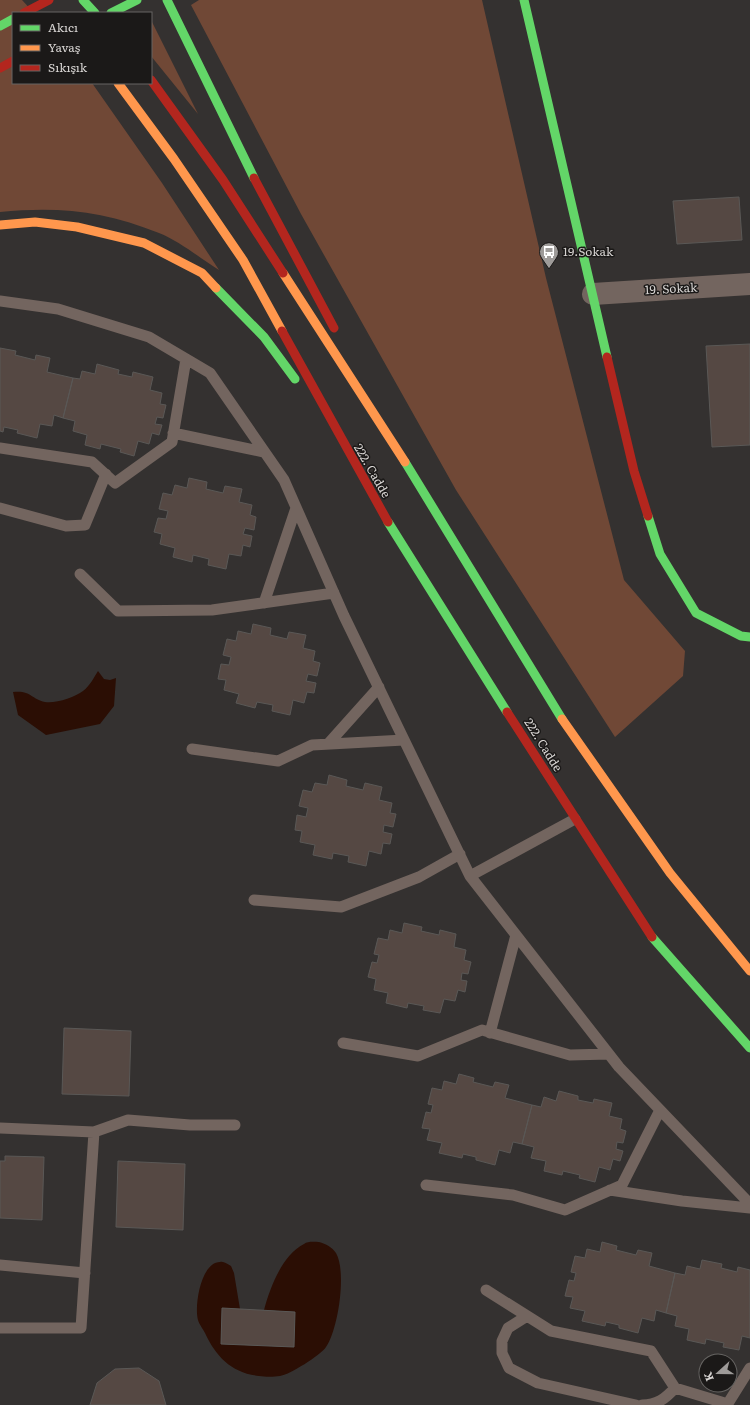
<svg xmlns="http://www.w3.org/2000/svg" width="750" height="1405" viewBox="0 0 750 1405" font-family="Literata,serif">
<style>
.green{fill:#704836}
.water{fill:#2b0e04}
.building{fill:#554843;stroke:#5a5856}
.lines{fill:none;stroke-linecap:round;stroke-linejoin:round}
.lane{stroke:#73655f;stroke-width:11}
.street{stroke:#73655f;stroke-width:22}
.fast{stroke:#63d668;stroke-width:9}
.slow{stroke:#ff974d;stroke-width:9}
.jam{stroke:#b3261e;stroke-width:9}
.jam-bridge{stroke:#b3261e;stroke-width:9}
.labels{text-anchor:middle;stroke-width:3;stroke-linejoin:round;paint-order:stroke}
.poi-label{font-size:12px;fill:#d7d4d2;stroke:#1b1918;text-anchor:start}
.street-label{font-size:12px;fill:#d7d4d2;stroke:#1b1918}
</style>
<rect width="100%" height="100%" fill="#343130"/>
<path class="green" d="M0,0H22L34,13H13V83H92L162,183L219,270C200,258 179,241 159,233C105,211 58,206 0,212Z
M199,0H482L546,278L624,580L685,651L683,676L615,737L456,490L301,214L191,5Z
M151,20L198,114L151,56Z"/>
<path class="water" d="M98,671L104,679L110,680L116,678L114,706L100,724L46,735L18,715L13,692C31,690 31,699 45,702C55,704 75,697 83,691C90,686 94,677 98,671Z
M319,1242C326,1244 332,1247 336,1253C347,1272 338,1330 326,1347C321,1355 289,1375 280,1376C274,1377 265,1377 259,1376C232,1373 216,1357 205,1333C203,1329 199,1324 198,1320C194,1306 201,1262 220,1262C224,1261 227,1264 231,1266L234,1273L240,1309L222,1308L221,1344L293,1347L295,1312L264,1310C270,1288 282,1255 304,1244C308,1241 314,1242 319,1242Z"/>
<path class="building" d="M739,197L742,240L677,244L673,201Z
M750,344V445L712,447L706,346Z
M0,348L16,351L15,355L35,360L36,355L50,358L47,372L73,378L63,418L54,415L52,426L40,424L37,438L17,433L18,430L4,427L3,432L0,431Z
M97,364L119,370L118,374L132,377L133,372L153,377L150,390L162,393L160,404L166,405L163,418L157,417L155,424L162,425L159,435L152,433L149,444L138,441L134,456L120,452L121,449L101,444L100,449L85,445L87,435L73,431L75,421L63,418L73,378L80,379L82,371L95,374Z
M189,478L207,482L206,489L223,493L225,486L242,489L239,502L252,505L250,515L256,517L254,530L245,528L243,534L252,536L250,547L243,545L241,556L229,554L226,569L208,565L209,559L193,555L192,562L173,557L175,548L160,544L162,534L154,532L158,518L166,519L168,511L159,509L163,493L172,495L175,485L187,488Z
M253,624L271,628L270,635L287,639L289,632L306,635L303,648L315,651L313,661L320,663L317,676L308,674L306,681L316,683L314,693L307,692L304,703L293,700L290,715L272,711L273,705L257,702L255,708L236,703L239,694L224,690L226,680L218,679L221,664L229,665L231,657L223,655L227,639L236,641L238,631L251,634Z
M329,775L347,780L346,786L363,790L365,783L382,787L379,800L392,803L390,813L396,814L393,827L384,825L383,832L392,834L390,844L383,843L381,854L369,851L366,866L348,862L349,856L333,853L332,859L313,855L315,845L300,842L302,831L295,830L297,815L306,817L308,808L299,806L303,790L312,792L315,783L327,785Z
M404,923L422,927L421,931L439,935L440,930L456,934L454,947L466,950L464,960L471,962L468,974L462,973L461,980L467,981L465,992L458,990L455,1001L444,999L440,1013L423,1010L424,1006L408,1003L407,1008L386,1003L388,993L374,990L376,979L368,977L372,962L377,963L379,955L374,954L378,938L388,940L390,930L402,933Z
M64,1028L131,1031L129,1096L62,1094Z
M459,1074L474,1078L473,1082L493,1087L495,1082L509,1085L505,1098L532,1105L522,1144L513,1142L510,1153L499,1150L495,1165L476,1160V1157L463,1154L462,1158L439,1153L442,1143L427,1140L430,1129L422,1128L426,1112L431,1113L433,1105L428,1104L432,1088L442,1090L444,1081L456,1084Z
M559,1091L578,1096V1100L593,1103L594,1099L612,1103L609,1116L622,1119L620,1129L626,1131L623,1143L617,1142L616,1149L623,1151L620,1161L613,1159L610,1170L599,1167L595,1182L579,1178L580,1175L563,1171L562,1175L544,1171L546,1161L531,1158L534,1147L522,1144L532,1105L541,1107L544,1097L556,1101Z
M5,1156L44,1157L42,1220L0,1218V1161H5Z
M118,1161L185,1164L183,1230L116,1227Z
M602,1242L617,1246L616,1250L636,1255L638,1250L652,1253L649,1266L675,1273L666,1313L656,1310L654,1321L642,1318L638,1333L619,1328V1325L606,1322L605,1326L582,1321L585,1311L570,1308L573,1297L565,1296L569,1280L574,1281L576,1273L571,1272L575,1256L585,1258L587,1249L600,1252Z
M702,1260L722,1264L721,1268L737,1272L738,1267L750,1270V1338L742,1336L739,1350L723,1347L724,1343L706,1339L705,1344L687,1340L689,1329L675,1326L677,1316L666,1313L675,1273L685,1275L687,1266L700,1269Z
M222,1308L295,1312L294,1347L221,1344Z
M139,1368L159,1381L166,1405H90L97,1383L115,1369Z"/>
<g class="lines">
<path class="lane" d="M0,301L58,309L149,337L210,373L284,480L344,616L470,876L619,1067L750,1204
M173,433L264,452
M0,448L92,462L115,483L172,442L186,359
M0,508L66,526L85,525L106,474
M80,574L118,611L212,610L334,593
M264,603L296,508
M328,744L379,687
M192,749L278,761L312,745L404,740
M470,876L575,819
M254,900L341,907L419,877L460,854
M490,1033L516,935
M343,1043L418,1056L482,1030L570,1055L609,1054
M0,1128L94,1132L81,1328H0
M94,1132L128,1120L190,1125H235
M426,1185L513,1195L565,1210L622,1185L660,1110
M610,1190L682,1201L750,1208
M0,1265L85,1273
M486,1290L551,1331L651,1351L675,1388L728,1404
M527,1316L508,1328L502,1341V1353L509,1368L538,1383L636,1405
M642,1405C657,1405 665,1399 675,1388
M727,1405L750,1368"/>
<path class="street" d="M593,294L750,284"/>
<path class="fast" d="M83,0L95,13
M167,0L254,178
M524,0L607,357
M111,13L137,0
M0,26L13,19
M216,288L264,337L295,379
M405,462L562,719
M648,516L660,554L696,613L741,636L750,637
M388,522L507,712
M652,937L750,1048"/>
<path class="slow" d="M118,83L174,159L243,260L282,331
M0,225L35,222L77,227L144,243L202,273L216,288
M283,273L405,462
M562,719L670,873L750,971"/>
<path class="jam" d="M0,68L13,61
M151,80L223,180L283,273
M254,178L334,328
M282,331L388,522
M607,357L634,471L648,516
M507,712L652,937"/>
<path class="jam-bridge" d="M24,13L49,0"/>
</g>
<defs>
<g id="bus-pin" transform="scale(1)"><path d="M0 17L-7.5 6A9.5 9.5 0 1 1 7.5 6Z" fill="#9e9b99" stroke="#1b1918"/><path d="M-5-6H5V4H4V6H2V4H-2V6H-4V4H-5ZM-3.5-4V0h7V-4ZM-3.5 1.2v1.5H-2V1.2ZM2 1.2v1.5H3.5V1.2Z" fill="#fff"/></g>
</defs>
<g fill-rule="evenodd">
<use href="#bus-pin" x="549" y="252"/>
</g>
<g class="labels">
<g class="poi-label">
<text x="563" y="256">19.Sokak</text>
</g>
<g class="street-label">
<text transform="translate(671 289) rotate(-3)" y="4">19. Sokak</text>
<text transform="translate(372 471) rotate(60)" y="4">222. Cadde</text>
<text transform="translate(543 745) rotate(58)" y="4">222. Cadde</text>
</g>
</g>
<rect x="12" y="12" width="140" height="72" fill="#1b1918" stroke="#666462"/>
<rect x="20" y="25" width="20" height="6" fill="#63d668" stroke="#666462"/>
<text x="48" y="32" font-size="12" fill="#d7d4d2">Akıcı</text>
<rect x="20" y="45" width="20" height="6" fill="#ff974d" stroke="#666462"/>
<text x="48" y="52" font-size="12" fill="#d7d4d2">Yavaş</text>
<rect x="20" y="65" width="20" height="6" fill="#b3261e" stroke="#666462"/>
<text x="48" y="72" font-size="12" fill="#d7d4d2">Sıkışık</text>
<g transform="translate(718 1373) rotate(249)"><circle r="19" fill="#1b1918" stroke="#666462"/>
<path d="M0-3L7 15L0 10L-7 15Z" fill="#9e9b99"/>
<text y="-6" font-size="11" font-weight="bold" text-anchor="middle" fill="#d7d4d2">K</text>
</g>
</svg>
